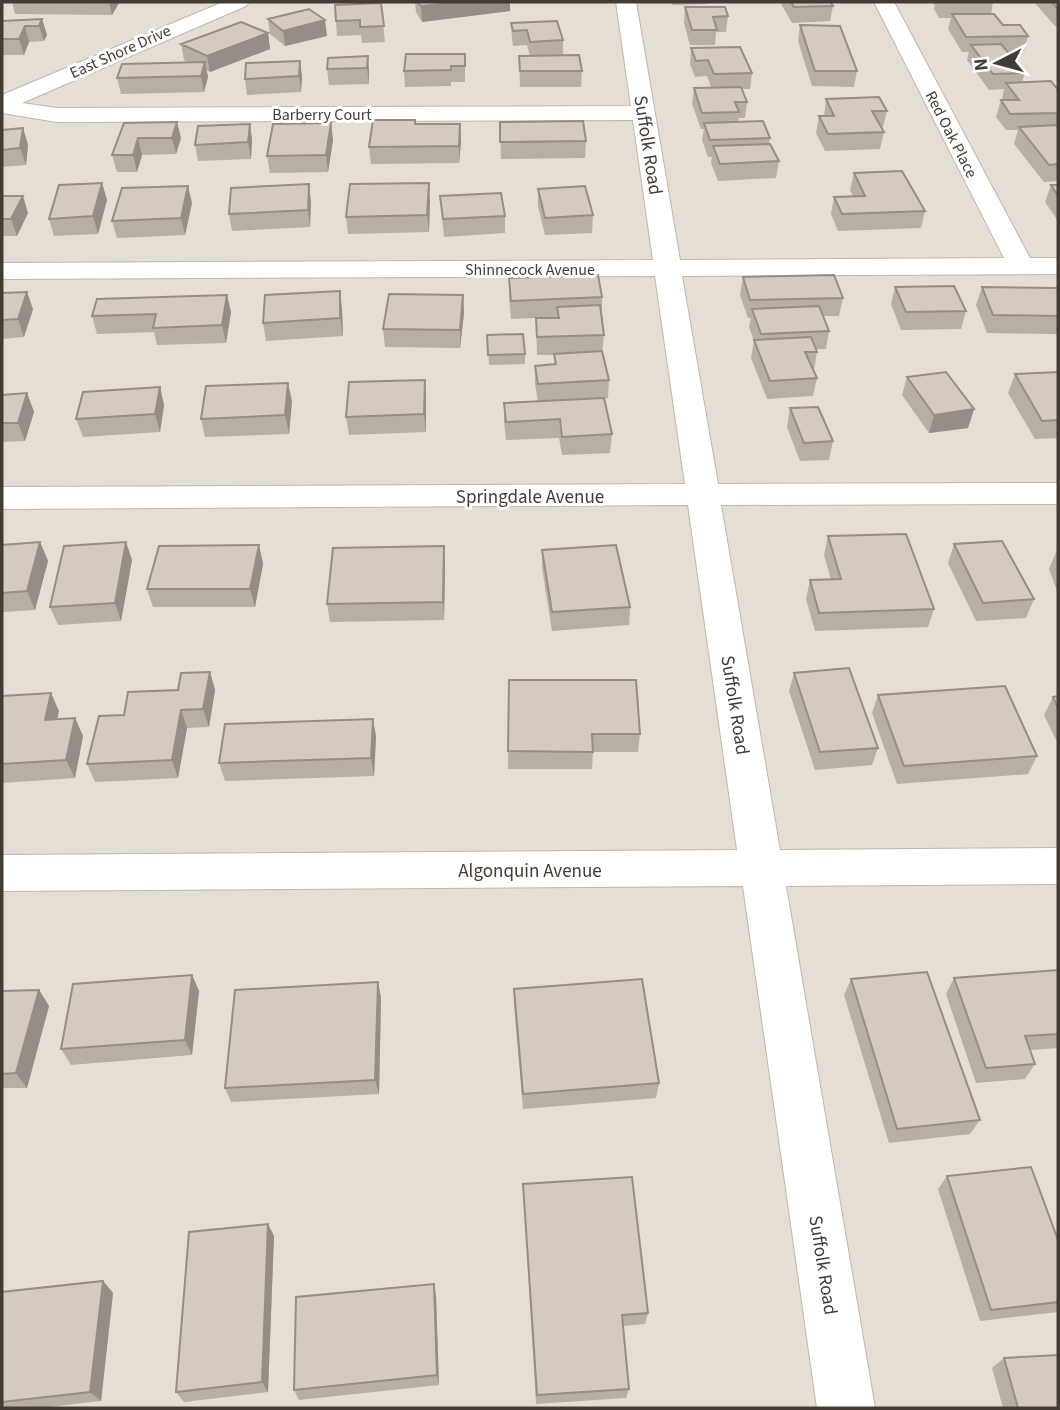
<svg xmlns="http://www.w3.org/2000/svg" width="1060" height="1410" viewBox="0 0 1060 1410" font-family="'Source Sans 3',sans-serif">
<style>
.residential{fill:#e5ded4}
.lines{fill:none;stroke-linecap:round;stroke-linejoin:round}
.minor-casing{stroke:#bfb6ac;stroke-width:2}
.minor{fill:#fff;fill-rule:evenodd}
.wall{fill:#b7aea4}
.shaded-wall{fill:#958d86}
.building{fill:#d5cabf;stroke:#958d86;stroke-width:2}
.labels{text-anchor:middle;stroke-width:6;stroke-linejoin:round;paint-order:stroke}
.far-street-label{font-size:16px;fill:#433c35;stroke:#fff}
.street-label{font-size:19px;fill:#433c35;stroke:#fff}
</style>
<rect width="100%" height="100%" fill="#f1ece5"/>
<path class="residential" d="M2,2H1058V1408H2Z"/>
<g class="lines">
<g class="minor-casing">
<path id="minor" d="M223,2H249L246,6L22,103L57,108L631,106L616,2H636L680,260L1004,258L874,2H894L1030,258H1058V274L682,276L718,484L1058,483V504L721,505L780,850L1058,848V884L786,886L875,1408H817L743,886L2,891V855L737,850L688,505L2,509V487L685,484L655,276L2,279V263L653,260L633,120L57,122L2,113V95Z"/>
</g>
<use href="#minor" class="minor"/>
</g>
<path class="wall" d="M12,2H119V3L112,15L15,14Z
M415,2H510V11L422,22L416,12Z
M671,2H708V4L672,5Z
M780,2H830L833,6L830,21L792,23Z
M932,2H993L991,14L1003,25L1028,36L1024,51L1008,52L1025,73L1022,82L1058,90V181L1044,182L1014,144L1018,130H1006L996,117L1001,100H1003L1002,99L1004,89L989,90L967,60L969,52H962L948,29L951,18H939L934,9L935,5H934Z
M1034,2H1058V26H1055Z
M381,3L385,42L362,43L361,35L337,36L336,21Z
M685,7L728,16L726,32H716L715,45H690L684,23Z
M42,19L47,35L44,41L29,42L24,55H2V21Z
M268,19L327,36L285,46L270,34Z
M511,23L563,40V55L582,71L581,87H520L519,56H530L527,45L513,46L512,38Z
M800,25L857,71L854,87L812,86L798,41Z
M268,33L270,49L210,72L206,70L208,77L204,92L121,94L117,78L188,62L184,60L181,44Z
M691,48L752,73L750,89H742L747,102L745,118H739L738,122L770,138L769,144L779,161L776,178L718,181L711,163L712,157H708L702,140L704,129H701L692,104L694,88L711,87L707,76L695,77L690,64Z
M465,54V82H451V86L405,87L404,71Z
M368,56L369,84L329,85L327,69Z
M300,61L302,77L301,92L247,95L245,79Z
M826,99L887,111L883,127H881L884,132L880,149L825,151L816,133L819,116H824Z
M500,122L586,141L585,158L501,159Z
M124,123L181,138L176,154L142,155L137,172H117L112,155Z
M331,123L333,140L328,172L270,173L267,156Z
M250,124L252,140L251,159L198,161L195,145Z
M460,124L461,141L459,163L371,164L369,147Z
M23,128L28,145L26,165L2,167V130Z
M854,173L925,211L921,228L838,231L831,214L834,197L853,196L850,190Z
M102,183L107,200L98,234L54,236L49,219Z
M1051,185H1058V221L1045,202Z
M538,189L593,215L592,233L545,235L538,206Z
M2,196L28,213L17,236H2Z
M440,196L505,216V233L444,237Z
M430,200L429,232L348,234L346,217Z
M311,202L310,227L232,231L229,214Z
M192,203L185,235L117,238L112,221Z
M743,277L843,298L839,316H823L829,331L826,349H816L817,352L814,370L817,378L813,396L767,399L751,358L754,341L749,327L751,318H748L740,295Z
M509,278L602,297V315L604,335L602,353L609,380L608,398L604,399L612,434L610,453L562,455L559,438L506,440L504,422V403L538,402L535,384V366L554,364V355H537L536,318H557V317L511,319L509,296Z
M895,287L966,311L961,329L901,330L891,304Z
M982,287L1058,288V334L987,333L976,305Z
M2,293L33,309L24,337L2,339Z
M463,295L464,313L460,348L385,347L383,329Z
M342,309L343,336L266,341L263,323Z
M231,312L226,343L157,345L154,332L97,334L92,316Z
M487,335L525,354V364L489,365Z
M1058,372V438L1035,439L1008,393L1015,374Z
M907,377L974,409L968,428L929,433L902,395Z
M160,387L164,405L160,432L83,437L76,419Z
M27,393L34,412L25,441L2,442V395Z
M426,398V432L349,435L346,417Z
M292,401L289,434L205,437L201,419Z
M790,408L833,441L829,460L800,461L787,427Z
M828,536L934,609L928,627L815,631L806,599L810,580H831L824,555Z
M40,542L48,561L35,610L2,612V545Z
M126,542L132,560L121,621L58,625L50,607Z
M954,544L1034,599L1026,618L976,621L948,563Z
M259,545L263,564L255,607H153L147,589Z
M542,550L630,607L629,625L552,631L542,568Z
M1057,550H1058V594L1049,569Z
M445,565L444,620L330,622L327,604Z
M210,672L215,690L209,727L187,728L178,778L95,782L87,764L124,715L178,690Z
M794,673L878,748L872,765L815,770L789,691Z
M509,680L640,734L638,752H593L592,769H508Z
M878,695L1037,756L1028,774L897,784L872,713Z
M2,696L59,711L57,719L75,718L83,736L75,778L2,783Z
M1058,696V744L1044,715L1053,697Z
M373,719L376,737L374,776L225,781L219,763Z
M1058,970V1048L1030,1050L1035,1064L1025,1079L976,1083L946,994L954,978Z
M192,975L199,991L192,1055L71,1065L61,1049Z
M851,979L980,1120L970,1134L889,1143L844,995Z
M378,982L381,998L379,1094L231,1102L225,1088Z
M514,989L659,1083L656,1098L523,1109L514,1004Z
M39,990L49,1006L27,1088H2V991Z
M947,1176L1058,1240V1312L980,1321L938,1189Z
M523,1184L648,1313L645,1324L623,1326L629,1389L626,1398L536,1404Z
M268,1224L274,1236L268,1392L184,1402L176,1392Z
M103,1281L113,1293L101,1401L40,1408H2V1292Z
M436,1296L439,1385L299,1400L294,1390Z
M1004,1358L1058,1408H1003L992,1368Z"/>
<path class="shaded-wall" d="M109,2H119V3L112,15Z
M460,2H510V11L422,22L421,6Z
M42,19L47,35L44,41L39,26Z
M325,20L327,36L285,46L283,31Z
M25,26L29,42L24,55L19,39Z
M268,33L270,49L210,72L207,56Z
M368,56L369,72V84L367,68Z
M300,61L302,77L301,92L299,76Z
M205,62L208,77L204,92L201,76Z
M177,122L181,138L176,154L172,138Z
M331,123L333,140L328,172L326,155Z
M250,124L252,140L251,159L248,142Z
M460,124L461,141L459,163V146Z
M23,128L28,145L26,165L20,148Z
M138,138L142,155L137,172L133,155Z
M102,183L107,200L98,234L93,216Z
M429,183L430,200L429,232L427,215Z
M309,184L311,202L310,227L308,210Z
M188,186L192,203L185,235L181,218Z
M23,196L28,213L17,236L11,219Z
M340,291L342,309L343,336L340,318Z
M27,292L33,309L24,337L18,319Z
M227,295L231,312L226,343L222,325Z
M463,295L464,313L460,348V330Z
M425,380L426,398V432L424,414Z
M288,383L292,401L289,434L285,415Z
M160,387L164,405L160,432L155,414Z
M27,393L34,412L25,441L18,423Z
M974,409L968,428L929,433L934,415Z
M40,542L48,561L35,610L27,591Z
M126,542L132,560L121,621L115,603Z
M259,545L263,564L255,607L250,589Z
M444,546L445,565L444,620L443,602Z
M210,672L215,690L209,727L203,709Z
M51,693L59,711L53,738L45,720Z
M181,710L187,728L178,778L172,760Z
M75,718L83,736L75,778L66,760Z
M373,719L376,737L374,776L371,758Z
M192,975L199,991L192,1055L185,1040Z
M378,982L381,998L379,1094L375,1080Z
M39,990L49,1006L27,1088L16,1073Z
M268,1224L274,1236L268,1392L262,1382Z
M103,1281L113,1293L101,1401L90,1392Z
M434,1284L436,1296L439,1385L437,1375Z"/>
<path class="building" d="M418,2H460L421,6Z
M791,2H830L833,6L794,7Z
M1052,2H1058V9Z
M381,3L384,26L360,27V20L336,21L335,5Z
M685,7H725L728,16L713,17L717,30H692Z
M309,9L325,20L283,31L268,19Z
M952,14H994L1003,25H1020L1028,36L966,37Z
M42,19L39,26H25L19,39H2V21Z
M557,21L563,40L530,42L527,30L513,31L511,23Z
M241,22L268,33L207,56L181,44Z
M800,25L840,26L857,71H815Z
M1001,44L1025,73L993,74L971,45Z
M740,47L752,73L714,74L708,60L696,61L691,48Z
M406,54H465V66H451V70L404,71Z
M579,55L582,71H520L519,56Z
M368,56L367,68L327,69L328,58Z
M300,61L299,76L245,79L246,63Z
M205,62L201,76L117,78L122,64Z
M1051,81L1058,90V113L1010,114L1001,100H1019L1006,83Z
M741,87L747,102H735L739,112L702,113L694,88Z
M879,97L887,111H872L884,132L828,134L819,116H834L826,99Z
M373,120H415V124H460L459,146L369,147Z
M583,121L586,141L500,142V122Z
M763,121L770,138L710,140L704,123Z
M177,122L172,138H138L133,155H112L124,123Z
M331,123L326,155L267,156L273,124Z
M250,124L248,142L195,145L198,126Z
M1058,125V164L1049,165L1019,127Z
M23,128L20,148L2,150V130Z
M770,144L779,161L720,164L713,146Z
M902,171L925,211L842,214L834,197L865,196L854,173Z
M102,183L93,216L49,219L59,185Z
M429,183L427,215L346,217L350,184Z
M309,184L308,210L229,214L231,188Z
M1051,185H1058V196Z
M188,186L181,218L112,221L122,188Z
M585,186L593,215L545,218L538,189Z
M501,193L505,216L443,219L440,196Z
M2,196H23L11,219H2Z
M598,275L602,297L511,301L509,278Z
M834,275L843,298L750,300L743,277Z
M954,286L966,311L906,312L895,287Z
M982,287L1058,288V316L993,315Z
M340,291V318L263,323L265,295Z
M27,292L18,319L2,320V293Z
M389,294L463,295L460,330L383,329Z
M227,295L222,325L153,328L156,314L92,316L97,299Z
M600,305L604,335L537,337L536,318H559L557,307Z
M819,306L829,331L761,334L752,309Z
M523,334L525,354L488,355L487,335Z
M811,337L817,352H805L817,378L770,381L754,340Z
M602,351L609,380L538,384L535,366L556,364L554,354Z
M946,372L974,409L934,415L907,377Z
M1058,372V420L1042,421L1015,374Z
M425,380L424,414L346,417L349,382Z
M288,383L285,415L201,419L206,386Z
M160,387L155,414L76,419L83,392Z
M27,393L18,423H2V395Z
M604,398L612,434L562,437L560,419L506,422L504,403Z
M818,407L833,441L804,443L790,408Z
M906,534L934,609L819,613L810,580L841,579L828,536Z
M1002,541L1034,599L983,603L954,544Z
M40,542L27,591L2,593V545Z
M126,542L115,603L50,607L64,546Z
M259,545L250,589H147L159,546Z
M616,545L630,607L552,612L542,550Z
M444,546L443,602L327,604L333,548Z
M849,668L878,748L820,752L794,673Z
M210,672L203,709L181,710L172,760L87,764L99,716L124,715L128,692L178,690L181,673Z
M509,680H636L640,734H592L593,752L508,751Z
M1005,686L1037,756L904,766L878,695Z
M51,693L45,720L75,718L66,760L2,764V696Z
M1058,696V708L1053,697Z
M373,719L371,758L219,763L225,724Z
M1058,970V1034L1025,1036L1035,1064L986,1068L954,978Z
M927,972L980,1120L897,1129L851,979Z
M192,975L185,1040L61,1049L73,984Z
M642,979L659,1083L523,1094L514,989Z
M378,982L375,1080L225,1088L235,990Z
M39,990L16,1073L2,1074V991Z
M1031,1167L1058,1240V1302L991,1310L947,1176Z
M632,1177L648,1313L622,1315L629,1389L537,1395L523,1184Z
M268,1224L262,1382L176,1392L189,1232Z
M103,1281L90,1392L2,1402V1292Z
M434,1284L437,1375L294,1390L296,1297Z
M1058,1355V1408H1018L1004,1358Z"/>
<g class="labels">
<g class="far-street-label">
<text transform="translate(120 51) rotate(-24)" y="6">East Shore Drive</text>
<text x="322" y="120">Barberry Court</text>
<text transform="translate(952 134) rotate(63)" y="6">Red Oak Place</text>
<text x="530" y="275">Shinnecock Avenue</text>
</g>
<g class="street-label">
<text transform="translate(649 145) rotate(81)" y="7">Suffolk Road</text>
<text x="530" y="503">Springdale Avenue</text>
<text transform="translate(736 705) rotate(81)" y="7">Suffolk Road</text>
<text x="530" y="877">Algonquin Avenue</text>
<text transform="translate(824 1265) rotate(81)" y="7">Suffolk Road</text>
</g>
</g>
<rect width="1060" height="1410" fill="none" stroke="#433c35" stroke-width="7"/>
<g transform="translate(997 63) rotate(264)" stroke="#ffffff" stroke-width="5" paint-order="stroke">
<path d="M0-5L12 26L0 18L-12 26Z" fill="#433c35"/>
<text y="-10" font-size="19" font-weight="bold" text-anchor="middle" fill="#433c35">N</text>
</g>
</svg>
